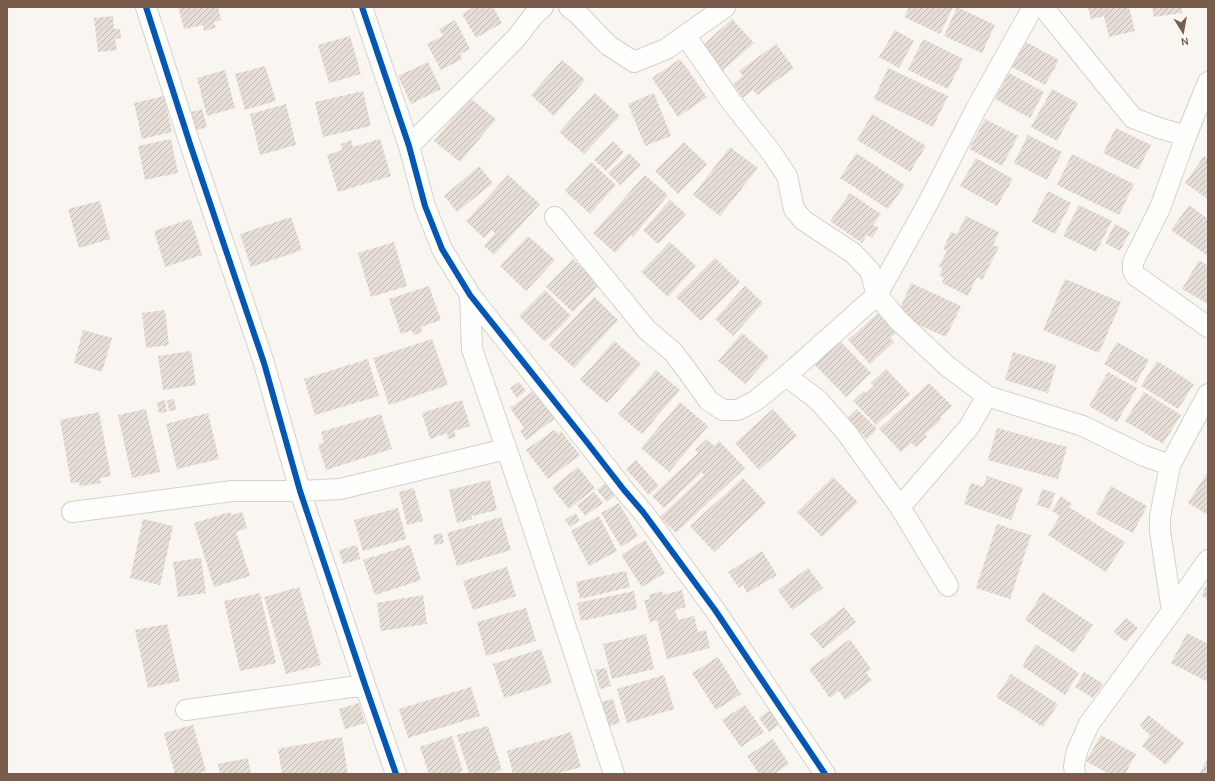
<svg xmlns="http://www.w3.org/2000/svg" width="1215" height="781" viewBox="0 0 1215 781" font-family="Karla,sans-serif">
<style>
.building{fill:url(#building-hatch)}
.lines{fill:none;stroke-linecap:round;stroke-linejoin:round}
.street-casing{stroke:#d7d1cb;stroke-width:22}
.street{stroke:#fefefd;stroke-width:20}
.cycleway-casing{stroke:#fffaf3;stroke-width:8}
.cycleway{stroke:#0057b8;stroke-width:6}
</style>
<defs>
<pattern id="building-hatch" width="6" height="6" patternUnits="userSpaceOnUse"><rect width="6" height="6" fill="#e6ded7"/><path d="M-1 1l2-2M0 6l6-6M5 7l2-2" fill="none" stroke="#bfb7b1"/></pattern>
</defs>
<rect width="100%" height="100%" fill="#f9f5f0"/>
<path class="building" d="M178,7H218L221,20L214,22L216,28L204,31L203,25L184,29Z
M474,7H493L502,23L476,38L462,14Z
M909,7H953L940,34L904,17Z
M957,7L995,25L982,53L944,36Z
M1088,7H1129L1135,31L1109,37L1104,16L1091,19Z
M1152,7H1182V13L1154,17Z
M113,16L114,29H120L121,38L115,39L117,50L98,52L94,18Z
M732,19L754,43L722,71L701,47Z
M455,20L470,49L460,54L462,59L441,70L427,44L443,36L439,29Z
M895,30L914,41L899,68L879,57Z
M350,36L361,74L329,83L318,45Z
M923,39L963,59L948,89L908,70Z
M1026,42L1059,60L1045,85L1012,67Z
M776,44L794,68L757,95L753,90L743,98L733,84L743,76L739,71Z
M680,59L707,97L678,117L652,78Z
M562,60L585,80L554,116L531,95Z
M428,62L441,89L411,104L398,76Z
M265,66L276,101L245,110L235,74Z
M888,68L948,96L933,127L874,99Z
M225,70L235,108L207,116L197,78Z
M1009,73L1044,92L1030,118L995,99Z
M1052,89L1078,103L1057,141L1031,127Z
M363,91L371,126L323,137L315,102Z
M595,93L620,116L584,154L559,132Z
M654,93L671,136L645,146L628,104Z
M164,96L172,132L142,139L134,103Z
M470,98L496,119L460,162L434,141Z
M286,104L296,145L260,155L250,114Z
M202,109L207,127L196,130L191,112Z
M872,114L926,146L910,172L857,140Z
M985,119L1018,136L1002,166L969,149Z
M1116,128L1151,145L1138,170L1103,153Z
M1028,135L1062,152L1047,180L1014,163Z
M171,139L178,173L145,180L138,146Z
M380,139L391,176L338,192L327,155L342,150L341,144L351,140L353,147Z
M613,141L624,152L606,171L594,160Z
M684,142L707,164L678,194L655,171Z
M730,147L758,168L720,216L693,195Z
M629,153L641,165L620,185L608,173Z
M856,153L905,185L888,209L840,178Z
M1072,154L1134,184L1119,215L1057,185Z
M1204,156L1208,159V199L1185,183Z
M976,158L1013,179L997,206L960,186Z
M591,162L616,185L590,214L565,191Z
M479,166L493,183L457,212L444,196Z
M508,175L540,204L494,255L484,246L495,233L492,230L484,238L466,221Z
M645,175L668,195L633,237L631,235L615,253L593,233Z
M1048,191L1071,203L1055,234L1032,222Z
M850,193L881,214L873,225L879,228L872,238L867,235L862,243L830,221Z
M670,200L686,214L658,244L643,230Z
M100,201L110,239L79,248L68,209Z
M1079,205L1112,221L1096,252L1063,236Z
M1189,205L1208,219V256L1171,230Z
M966,216L999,232L993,245L999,247L982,280L977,277L968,296L942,283L944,278L939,275L943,268L939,266L947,251L943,249L951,232L957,234Z
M291,217L302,250L251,267L240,234Z
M191,219L202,255L165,267L154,231Z
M1115,224L1130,232L1120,251L1105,243Z
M528,236L555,260L526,291L500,266Z
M394,242L407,286L371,297L358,253Z
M670,242L696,266L668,297L641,272Z
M715,258L740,282L701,321L676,297Z
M573,259L599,285L573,312L546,287Z
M1199,260L1208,266V304L1182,289Z
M1065,279L1121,302L1099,353L1043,330Z
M911,283L961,306L946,337L897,315Z
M429,286L441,320L421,327L422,332L413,335L412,330L401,334L389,299Z
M745,286L763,303L733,336L715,319Z
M545,290L571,316L545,342L519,316Z
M594,297L618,320L574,368L549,345Z
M165,310L169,345L146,348L142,313Z
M878,313L896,333L890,338L894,342L870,364L848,340Z
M83,330L112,338L102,372L74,363Z
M742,333L769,357L745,384L718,361Z
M432,339L448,385L389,405L373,358Z
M614,341L641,364L607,403L580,380Z
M840,341L871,373L846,397L815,365Z
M1117,342L1149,360L1136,383L1104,364Z
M191,351L196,385L163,390L158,356Z
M1013,352L1056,365L1048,393L1005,380Z
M368,359L379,396L315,415L304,379Z
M1157,361L1194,384L1178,409L1141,386Z
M886,369L910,394L876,425L853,401L864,391L866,393L874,386L871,383Z
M656,370L680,390L642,434L618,414Z
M1108,372L1137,388L1117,422L1089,406Z
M519,382L526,391L517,398L510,388Z
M929,383L952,406L940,417L942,419L925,434L927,437L916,447L912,443L901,452L879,429Z
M536,389L557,417L526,440L520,431L524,428L510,408Z
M1144,392L1181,415L1163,444L1125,421Z
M174,399L176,410L169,411L167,400Z
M165,400L167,412L159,413L157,402Z
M462,400L470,426L454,431L456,437L448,439L447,433L430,439L422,413Z
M680,402L708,426L669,472L641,448Z
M146,409L160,472L132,478L118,415Z
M773,409L797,436L759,470L735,443Z
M857,409L877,429L867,439L847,419Z
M99,412L111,476L100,478L101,483L80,486L79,482L71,483L60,420Z
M208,413L219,459L177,469L166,424Z
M381,414L392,449L326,470L318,444L324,443L321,432Z
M997,428L1067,447L1058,479L988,460Z
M554,430L558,434L561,431L580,455L548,479L526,450Z
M707,439L714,446L719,441L745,468L676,533L660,517L704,475L702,472L664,508L652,496L698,453L695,450Z
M636,460L659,486L649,495L626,469Z
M578,467L595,488L569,509L552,488Z
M1206,474L1208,475V515L1188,503Z
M987,476L1023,488L1011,520L964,504L971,483L983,487Z
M833,477L858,502L822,537L797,512Z
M743,478L766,503L714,552L690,526Z
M490,480L497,510L472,516V519L457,523L449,490Z
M606,482L616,494L607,502L597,490Z
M1111,486L1147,506L1133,533L1096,514Z
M414,488L423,521L407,525L399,492Z
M1042,489L1055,493L1050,509L1037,505Z
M594,492L603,503L585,516L577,505Z
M1061,496L1072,504L1069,507L1125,542L1106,572L1048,535L1060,516L1052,511Z
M619,503L638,536L621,547L601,513Z
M398,508L406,539L363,551L354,520Z
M230,512L231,515L242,512L247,528L236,532L250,576L214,587L194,523Z
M575,513L580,520L570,527L565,520Z
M599,516L617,551L589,566L571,531Z
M501,517L511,550L457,566L447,533Z
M143,519L173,526L160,585L130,578Z
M997,524L1031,535L1010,599L976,588Z
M442,533L444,543L435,545L433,535Z
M645,540L665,573L642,587L621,555Z
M357,545L360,559L343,564L339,550Z
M410,545L421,580L375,595L363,560Z
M762,551L777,575L747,593L743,585L739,588L728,572Z
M201,558L206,593L178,597L173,562Z
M507,567L516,596L473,610L463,581Z
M808,568L823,588L792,610L778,590Z
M626,571L630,587L580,599L576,582Z
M299,587L321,665L286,674L264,597Z
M1205,587L1208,588V599L1202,596Z
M682,590L686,607L675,610L678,620L694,616L698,632L706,630L710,648L667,659L657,620L650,622L644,600L650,599L649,595L662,591L663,595Z
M634,591L637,609L581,621L577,603Z
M1043,592L1093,625L1074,653L1025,620Z
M260,593L276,663L240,671L224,601Z
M423,595L427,624L381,631L377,603Z
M844,607L856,622L823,649L810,634Z
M526,608L536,641L486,656L477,622Z
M1126,618L1138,628L1126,642L1114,632Z
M167,624L180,681L148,688L135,630Z
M1187,633L1208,644V682L1171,663Z
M646,634L654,669L612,679L603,644Z
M850,639L871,669L866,673L872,680L845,700L839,691L830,698L809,669Z
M1036,644L1079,673L1065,695L1022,666Z
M541,649L552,683L504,698L493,664Z
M718,657L741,694L716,710L692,673Z
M606,668L611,686L600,689L595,670Z
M1084,672L1103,684L1093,698L1075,687Z
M1011,674L1058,704L1043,727L996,697Z
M664,675L674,709L627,723L617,689Z
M471,687L480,716L408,738L399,709Z
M613,699L620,723L608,726L601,702Z
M359,703L365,723L345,729L339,709Z
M745,705L764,732L741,747L722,720Z
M770,710L781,723L769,732L759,718Z
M1148,715L1184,743L1166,765L1142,746L1150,735L1140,726Z
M193,725L206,771L195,774H175L164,733Z
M488,726L502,770L490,774H474L473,772L469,773L457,735Z
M571,732L581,767L555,774H513L507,751Z
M1101,735L1136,754L1125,774H1109L1086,761Z
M452,736L463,771L455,774H429L420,747Z
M342,737L348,774H282L278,749Z
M773,739L789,764L774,774H759L747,756Z
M248,758L251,774H220L218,764Z
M1208,758V774H1199Z"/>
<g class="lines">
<g class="street-casing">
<path id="street" d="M146,7L190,144L264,363L300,491L365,685L396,774
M362,7L409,146L425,206L442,249L470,295L586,441L624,490L643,512L715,610L825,774
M569,7L579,15L608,45L634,62L666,49L725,7
M1043,7L1133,118L1159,128L1186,136
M685,35L733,104L771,152L787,176L794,209L803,220L853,253L870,271L877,295L898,320L947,366L987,396L1083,426L1144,456L1170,465L1208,394
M1208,82L1186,136L1160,208L1133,262V270L1135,275L1208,327
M409,146L475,80L517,37L534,15L543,7
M555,217L647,330L673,352L689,373L709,401L723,410H738L755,401L786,376L877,295L927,205L976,109L1033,7
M470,295L472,349L524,500L614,774
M786,376L818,400L846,432L900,507L948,586
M1170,465L1160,517V531L1172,611
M900,507L969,427L987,396
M72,512L233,491H300L340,489L506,449
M186,710L365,685
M1075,774L1074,766L1077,751L1089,724L1172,611L1208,560"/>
</g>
<use href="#street" class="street"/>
<g class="cycleway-casing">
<path id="cycleway" d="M146,7L190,144L264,363L300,491L365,685L396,774
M362,7L409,146L425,206L442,249L470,295L586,441L624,490L643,512L715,610L825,774"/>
</g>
<use href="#cycleway" class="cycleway"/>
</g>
<rect width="1215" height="781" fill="none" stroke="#7a5c4d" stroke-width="16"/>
<g transform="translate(1183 32) rotate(169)" stroke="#fffaf3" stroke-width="3" paint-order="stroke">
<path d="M0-3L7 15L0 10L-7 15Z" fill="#7a5c4d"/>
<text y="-6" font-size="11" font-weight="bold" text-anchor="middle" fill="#7a5c4d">N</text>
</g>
</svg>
